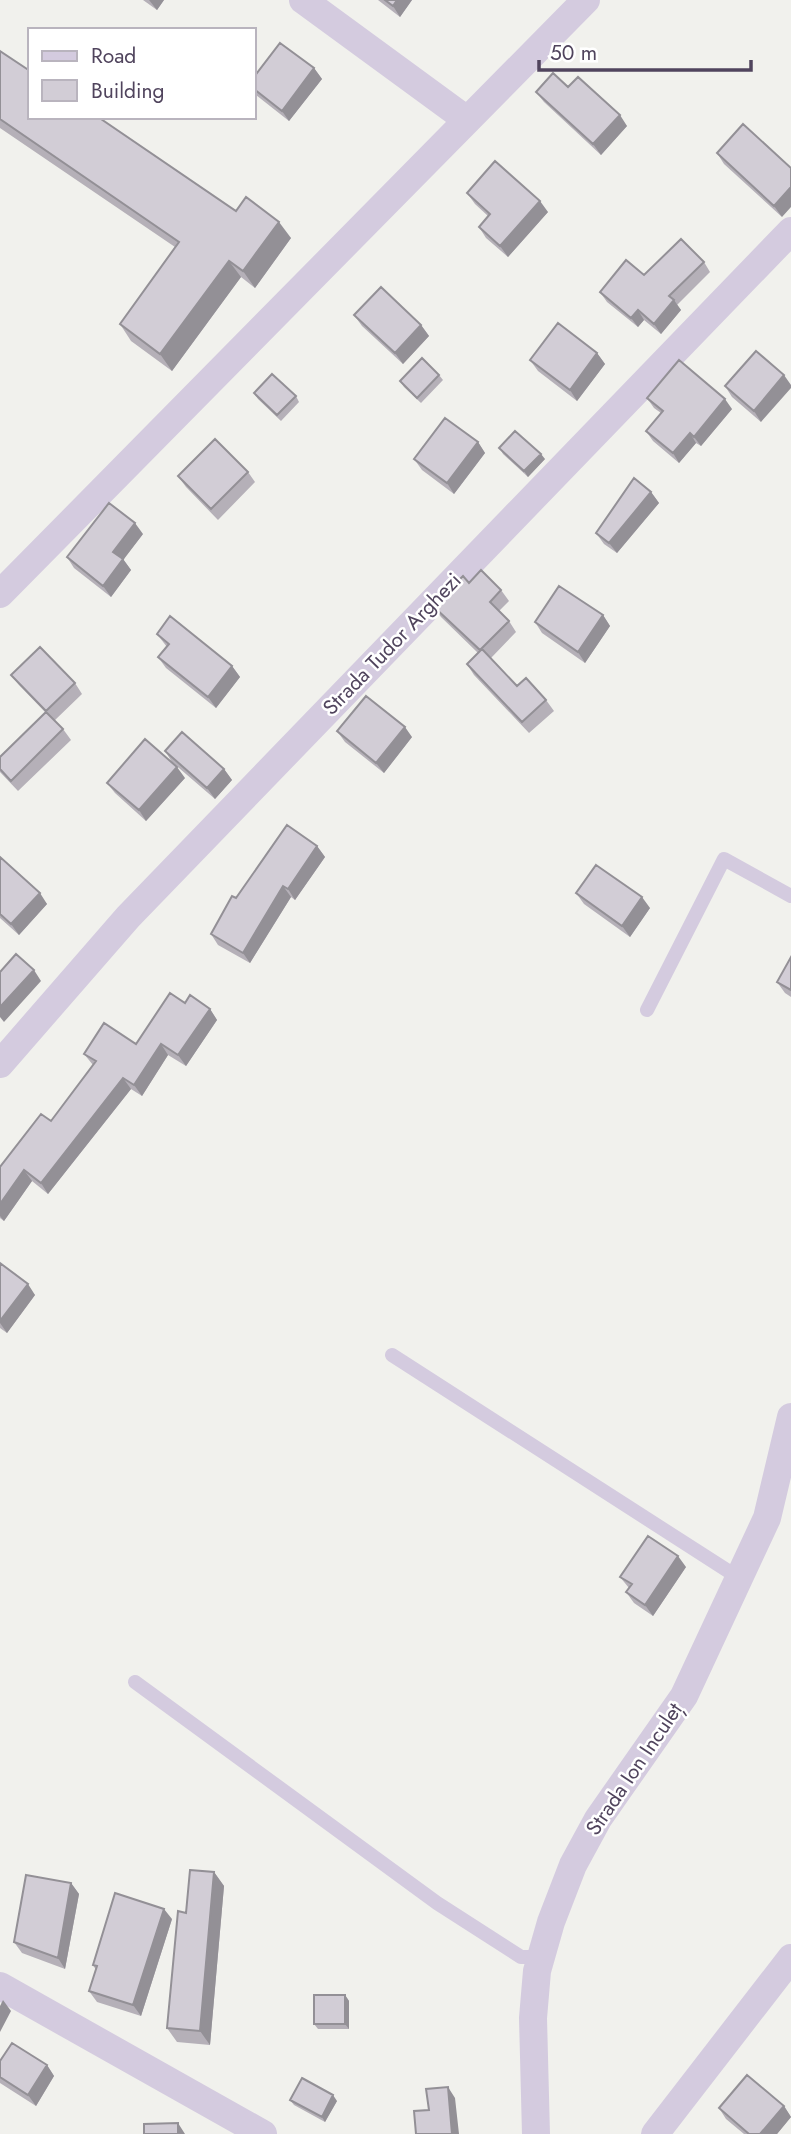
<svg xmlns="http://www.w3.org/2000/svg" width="791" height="2134" viewBox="0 0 791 2134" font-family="Jost,sans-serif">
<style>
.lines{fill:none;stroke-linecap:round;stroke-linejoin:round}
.service{stroke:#d4cbdf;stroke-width:14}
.minor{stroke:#d4cbdf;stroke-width:28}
.wall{fill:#b5b0b8}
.shaded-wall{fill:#939096}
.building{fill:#d2cdd6;stroke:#939096;stroke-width:2}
.labels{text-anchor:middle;stroke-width:5;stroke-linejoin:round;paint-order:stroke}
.street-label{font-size:21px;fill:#50445d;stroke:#fff}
</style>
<rect width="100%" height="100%" fill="#f1f1ed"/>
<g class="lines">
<path class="service" d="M647,1010L724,859L791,896
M392,1355L739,1578
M135,1682L437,1903L521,1957H541"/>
<path class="minor" d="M303,0L467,120
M0,594L586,0
M0,1064L128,917L791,231
M0,1986L263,2134
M536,2134L533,2018L537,1971L551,1922L573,1865L598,1819L684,1696L767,1518L791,1417
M655,2134L791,1958"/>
</g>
<path class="wall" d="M143,0H164L157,10Z
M378,0H412L400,17Z
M0,51L236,211L291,238L255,288L241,277L172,371L131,341L120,324L175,247L0,128Z
M314,68L322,79L289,121L256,95L254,93V77Z
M568,87L627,126L601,155L544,102L536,92Z
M743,124L782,217L724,164L717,153Z
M467,193L548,212L508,257L486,238L479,227L488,216L475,204Z
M704,262L710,272L677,305L681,310L661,334L644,320L638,327L607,302L600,292L644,275Z
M354,315L421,325L429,336L403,364L362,326Z
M756,351L761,422L732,397L725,386Z
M597,353L605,364L577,401L538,371L530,360Z
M439,375L443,380L421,403L404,387L400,381Z
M254,393L296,396L299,402L281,421L258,399Z
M647,398L732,409L701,446L696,443L679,463L653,441L646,431L661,413L654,408Z
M478,442L485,453L454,494L422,470L414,459Z
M500,448L545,459L528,477L503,454Z
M248,472L255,482L218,520L186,487L178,476Z
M651,492L659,503L617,553L604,544L596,533Z
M143,534L123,559L131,570L111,597L74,568L67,557Z
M469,583L501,590L509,601L499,611L509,621L516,632L491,658L517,686L546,700L554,711L529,733L474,675L467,664L478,653L441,617L433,606Z
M603,615L610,626L585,663L542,633L535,622Z
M157,634L232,666L240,677L216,708L166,668L158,657L167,647Z
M11,675L75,683L82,694L54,721L63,729L71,740L18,791L0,772V757L46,713L19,685Z
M337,731L412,737L384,773L345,742Z
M165,751L224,769L232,780L215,799L172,762Z
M185,778L146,821L115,793L107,783Z
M317,846L325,857L295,900L291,897L250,963L218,945L211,934L236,898Z
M0,857L47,904L19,935L0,918Z
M576,893L650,908L630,937L584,904Z
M791,957V997L785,993L777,982Z
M185,1003L210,1009L217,1020L186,1066L168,1055L142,1096L131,1089L48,1194L32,1181L4,1221L0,1218V1167L51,1121L93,1065L84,1054L136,1044Z
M0,1263L35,1295L7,1333L0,1328Z
M686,1567L653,1616L634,1603L626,1592L629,1588L620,1577Z
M214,1872L224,1886L210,2045L177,2042L167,2028L186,1913Z
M71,1883L79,1894L65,1969L22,1953L14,1942Z
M172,1919L141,2016L97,2002L89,1991L96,1970L93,1965Z
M345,1995L349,2001V2029H318L314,2024Z
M0,2061L47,2065L54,2076L36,2106L0,2083Z
M290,2100L337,2101L325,2122L294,2105Z
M784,2106L791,2117L777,2134H744L726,2119L719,2108Z"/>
<path class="shaded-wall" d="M149,0H164L157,10Z
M397,0H412L400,17L393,6Z
M314,68L322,79L289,121L282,111Z
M620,115L627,126L601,155L593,144Z
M791,187V207L782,217L774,206Z
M540,201L548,212L508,257L500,246Z
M279,222L291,238L255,288L243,271Z
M229,261L241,277L172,371L160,354Z
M674,300L681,310L661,334L654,324Z
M638,310L644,320L638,327L631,318Z
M421,325L429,336L403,364L395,353Z
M597,353L605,364L577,401L570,390Z
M784,375L791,385V388L761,422L754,411Z
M725,399L732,409L701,446L694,437Z
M690,433L696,443L679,463L673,453Z
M478,442L485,453L454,494L447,483Z
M541,454L545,459L528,477L524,471Z
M651,492L659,503L617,553L609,543Z
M135,523L143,534L121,563L113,552Z
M123,559L131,570L111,597L103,586Z
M603,615L610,626L585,663L578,652Z
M232,666L240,677L216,708L208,697Z
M405,727L412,737L384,773L376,763Z
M177,767L185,778L146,821L139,810Z
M224,769L232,780L215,799L207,788Z
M317,846L325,857L295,900L288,889Z
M283,886L291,897L250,963L243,953Z
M40,893L47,904L19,935L11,924Z
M642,897L650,908L630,937L622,926Z
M34,970L41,981L4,1022L0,1017V1007Z
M210,1009L217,1020L186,1066L178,1055Z
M161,1044L168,1055L142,1096L134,1085Z
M123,1078L131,1089L48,1194L41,1183Z
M24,1170L32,1181L4,1221L0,1216V1204Z
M28,1284L35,1295L7,1333L0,1323V1321Z
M678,1556L686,1567L653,1616L645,1605Z
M214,1872L224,1886L210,2045L200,2031Z
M71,1883L79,1894L65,1969L58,1958Z
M164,1909L172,1919L141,2016L133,2005Z
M345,1995L349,2001V2029L345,2024Z
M3,2000L11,2011L0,2032V2006Z
M47,2065L54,2076L36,2106L28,2095Z
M448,2087L455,2098L459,2134H452Z
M333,2095L337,2101L325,2122L322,2117Z
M784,2106L791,2117L777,2134H760Z
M178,2123L185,2134H178Z"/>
<path class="building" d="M385,0H397L393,6Z
M280,43L314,68L282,111L254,89V77Z
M0,51L30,71V117H98L236,211L246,197L279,222L243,271L229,261L160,354L120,324L179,242L0,119Z
M553,73L568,87L578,77L620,115L593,144L536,92Z
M743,124L791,168V187L774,206L717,153Z
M495,161L540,201L500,246L479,227L490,214L467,193Z
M681,239L704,262L669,296L674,300L654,324L638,310L631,318L600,292L626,260L644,275Z
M381,287L421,325L395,353L354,315Z
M558,323L597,353L570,390L530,360Z
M756,351L784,375L754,411L725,386Z
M422,358L439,375L417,398L400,381Z
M679,360L725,399L694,437L690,433L673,453L646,431L663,411L647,398Z
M272,374L296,396L277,415L254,393Z
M445,418L478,442L447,483L414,459Z
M515,431L541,454L524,471L499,448Z
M215,439L248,472L211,509L178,476Z
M634,478L651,492L609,543L596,533Z
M109,503L135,523L113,552L123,559L103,586L67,557Z
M481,570L501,590L490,602L509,621L480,650L433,606L463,576L469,583Z
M559,586L603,615L578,652L535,622Z
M170,616L232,666L208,697L158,657L169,644L157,634Z
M40,647L75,683L46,711L11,675Z
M482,649L517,686L526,678L546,700L522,722L467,664Z
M366,696L405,727L376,763L337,731Z
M46,712L63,729L11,781L0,769V757Z
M182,732L224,769L207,788L165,751Z
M145,739L177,767L139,810L107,783Z
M287,825L317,846L288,889L283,886L243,953L211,934L232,896L236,898Z
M0,857L40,893L11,924L0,914Z
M596,865L642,897L622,926L576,893Z
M16,954L34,970L0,1007V972Z
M791,957V990L777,982Z
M170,993L185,1003L190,995L210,1009L178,1055L161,1044L134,1085L123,1078L41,1183L24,1170L0,1204V1167L41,1114L51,1121L96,1061L84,1054L104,1023L136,1044Z
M0,1263L28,1284L0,1321Z
M648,1536L678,1556L645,1605L626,1592L632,1584L620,1577Z
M190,1870L214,1872L200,2031L167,2028L178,1911L186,1913Z
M26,1875L71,1883L58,1958L14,1942Z
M115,1893L164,1909L133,2005L89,1991L97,1966L93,1965Z
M314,1995H345V2024H314Z
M12,2043L47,2065L28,2095L0,2077V2061Z
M747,2075L784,2106L760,2134H749L719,2108Z
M302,2078L333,2095L322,2117L290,2100Z
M448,2087L452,2134H416L414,2111L429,2110L426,2089Z
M178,2123V2134H144V2124Z"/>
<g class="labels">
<g class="street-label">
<text transform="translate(392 644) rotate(-46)" y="7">Strada Tudor Arghezi</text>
<text transform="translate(634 1769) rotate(-56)" y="7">Strada Ion Inculeț</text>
</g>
</g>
<rect x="28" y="28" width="228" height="91" fill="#ffffff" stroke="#b9b4be" stroke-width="2"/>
<rect x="42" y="51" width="35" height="10" fill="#d4cbdf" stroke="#b9b4be" stroke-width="2"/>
<text x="91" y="63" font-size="21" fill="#50445d">Road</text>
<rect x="42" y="80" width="35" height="21" fill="#d2cdd6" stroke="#b9b4be" stroke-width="2"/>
<text x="91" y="98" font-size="21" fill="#50445d">Building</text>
<path d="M539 60v10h212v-10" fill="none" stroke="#50445d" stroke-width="3.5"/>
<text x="550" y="60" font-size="21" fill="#50445d" stroke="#ffffff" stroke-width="5" paint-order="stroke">50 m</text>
</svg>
